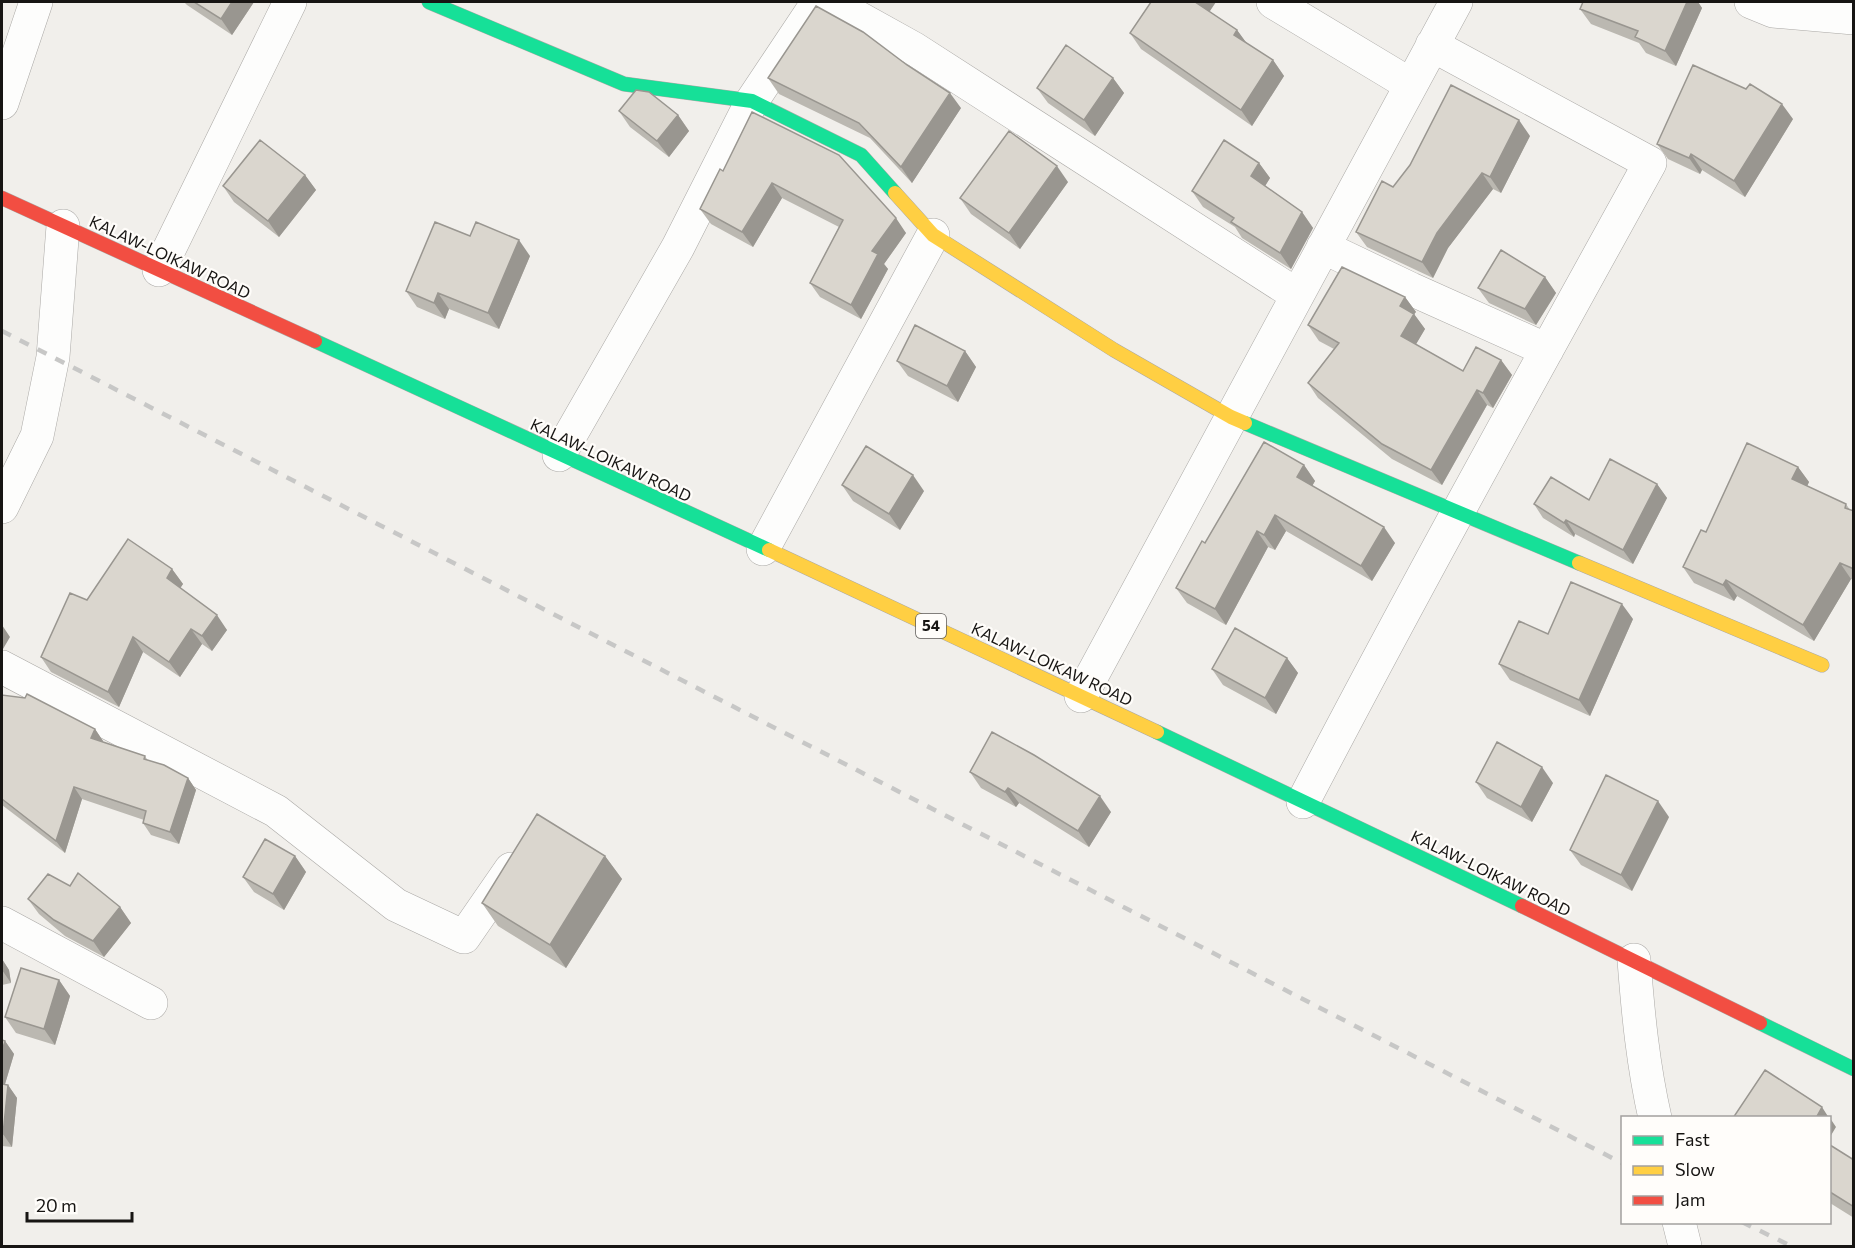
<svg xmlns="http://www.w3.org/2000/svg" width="1855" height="1248" viewBox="0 0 1855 1248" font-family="Commissioner,sans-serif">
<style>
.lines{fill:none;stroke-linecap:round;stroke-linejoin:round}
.street-casing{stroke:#aaa8a5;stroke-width:34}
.fast-casing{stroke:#aaa8a5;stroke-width:15}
.slow-casing{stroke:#aaa8a5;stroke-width:15}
.jam-casing{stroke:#aaa8a5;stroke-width:15}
.street{stroke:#fdfdfc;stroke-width:33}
.fast{stroke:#16e098;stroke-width:14}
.slow{stroke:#ffcf43;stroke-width:14}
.jam{stroke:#f24e42;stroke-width:14}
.rail{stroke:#c7c7c6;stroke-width:4.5;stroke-dasharray:10 10;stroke-linecap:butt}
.wall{fill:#bbb8b1}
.shaded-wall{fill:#999690}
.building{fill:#dad6ce;stroke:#999690;stroke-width:1.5}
.labels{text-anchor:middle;stroke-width:4.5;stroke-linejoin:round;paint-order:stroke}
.shield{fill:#fffdfa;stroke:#5d5b58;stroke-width:1.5}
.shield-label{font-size:15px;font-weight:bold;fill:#171513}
.street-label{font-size:16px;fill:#171513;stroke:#fffdfa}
</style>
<rect width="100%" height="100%" fill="#f1efeb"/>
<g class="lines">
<g class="street-casing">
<path id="street" d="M830,2L913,48L1297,295
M1273,2L1411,85
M1751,2L1773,11L1854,18
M2,103L36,2
M1323,247L1411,289L1547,350
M159,270L290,2
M559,455L678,247L752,101L818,2
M2,507L37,436L53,357L63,226
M763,549L933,235
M2,667L276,811L396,905L464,937L511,869
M1081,696L1456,2
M1303,802C1415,587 1533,375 1650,163L1432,45
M2,923L151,1003
M1634,960C1638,1013 1643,1065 1655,1118
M1679,1222L1685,1246"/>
</g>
<g class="fast-casing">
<path id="fast" d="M429,2L624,84L752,101L861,155L895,193
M315,341L769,550
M1245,423L1579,563
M1157,732L1522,906
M1760,1023L1854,1069"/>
</g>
<g class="slow-casing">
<path id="slow" d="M895,193L933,235L1114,350L1231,417L1245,423
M769,550L1157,732
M1579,563L1822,665"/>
</g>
<g class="jam-casing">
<path id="jam" d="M2,198L315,341
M1522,906L1760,1023"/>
</g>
<use href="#street" class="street"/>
<use href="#fast" class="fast"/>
<use href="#slow" class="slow"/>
<use href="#jam" class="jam"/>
<path class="rail" d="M2,331L1622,1163
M1742,1222L1791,1246"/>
</g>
<path class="wall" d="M184,2H254L232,35L187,5Z
M1151,2H1215L1209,11L1237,30L1247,44L1273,60L1284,76L1252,126L1141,49L1130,33Z
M1583,2H1698L1702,8L1676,66L1646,53L1639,43L1591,24L1580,9Z
M768,78L961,108L912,183L870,138L779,94Z
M1113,78L1124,93L1095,136L1048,103L1037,88Z
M619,111L678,115L689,131L669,157L630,127Z
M752,112L906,233L884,264L888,269L861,319L820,297L810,283L839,227L782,198L753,247L711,224L700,209L723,171Z
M1793,119L1745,197L1702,170L1700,174L1668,159L1657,144Z
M1530,136L1501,193L1493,189L1448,248L1433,278L1367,247L1356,232L1393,187Z
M1259,163L1270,178L1265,186L1302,212L1313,228L1291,269L1242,238L1235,227L1203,207L1192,191Z
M305,175L316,190L279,237L234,202L223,186Z
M1068,182L1020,249L971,214L960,198Z
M470,236L530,256L499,329L449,309L445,319L417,307L406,291Z
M1545,277L1556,293L1536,325L1489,303L1478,288Z
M1405,297L1416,312L1414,314L1425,329L1416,344L1463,371L1501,360L1512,375L1493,408L1487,405L1442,485L1392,459L1318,398L1308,383L1334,349L1319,341L1308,325Z
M965,351L976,367L958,402L908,376L897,361Z
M1304,465L1315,481L1312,486L1395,543L1372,581L1286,531L1275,550L1268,547L1226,625L1187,603L1176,588L1205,543Z
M1798,467L1809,482L1807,486L1846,504L1850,510L1854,511V580L1851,579L1814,641L1737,596L1734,601L1694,583L1683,567L1706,532Z
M1657,484L1667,498L1633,564L1575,534L1574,537L1543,518L1534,504L1589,500Z
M842,485L924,491L900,530L853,501Z
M172,569L183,584L180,588L227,630L212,651L202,644L180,677L143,652L119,707L51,672L41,657L87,600Z
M1633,619L1590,716L1510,680L1499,664Z
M1287,658L1298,673L1276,714L1223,685L1212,669Z
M2,695L95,729L103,741V742L145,756L148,761L188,778L196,790L179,844L151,835L143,823L144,820L82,799L65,853L2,805Z
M970,772L1111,812L1089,847L1019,803L1016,807L981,788Z
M1476,782L1553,783L1532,822L1487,798Z
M1669,817L1632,891L1581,865L1570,850Z
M295,856L306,872L284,910L254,892L243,877Z
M605,856L622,879L566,968L498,926L482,903Z
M70,886L120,907L131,923L104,957L65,936L39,914L28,899Z
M2,959L9,970L11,983L2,985Z
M59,980L70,996L55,1045L16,1033L5,1017Z
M2,1040L5,1041L14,1054L5,1084L8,1085L17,1098L12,1147L2,1146Z
M1830,1145L1854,1160V1218L1830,1203Z"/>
<path class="shaded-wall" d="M232,2H254L232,35L221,19Z
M1195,2H1216L1206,17Z
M1687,2H1698L1702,8L1676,66L1665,51Z
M1237,30L1248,45L1234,35Z
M1273,60L1284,76L1252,126L1241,110Z
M1113,78L1124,93L1095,136L1084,120Z
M950,93L961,108L912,183L901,167Z
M1782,104L1793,119L1745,197L1734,181Z
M678,115L689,131L669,157L657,141Z
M1519,120L1530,136L1501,193L1490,177Z
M1691,154L1702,170L1700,174L1689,158Z
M1259,163L1270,178L1262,191L1251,176Z
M1057,166L1068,182L1020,249L1009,233Z
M1482,173L1493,189L1448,248L1433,278L1422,262L1437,233Z
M305,175L316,190L279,237L268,221Z
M772,183L782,198L753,247L742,232Z
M1302,212L1313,228L1291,269L1280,253Z
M896,218L906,233L884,264L888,269L861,319L851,305L872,251Z
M519,240L530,256L499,329L488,313Z
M1545,277L1556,293L1536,325L1525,309Z
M438,293L449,309L445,319L434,303Z
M1405,297L1416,312L1414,314L1425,329L1412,351L1401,336L1400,306Z
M965,351L976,367L958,402L947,386Z
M1501,360L1512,375L1493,408L1483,393Z
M1477,390L1487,405L1442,485L1431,470Z
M1304,465L1315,481L1308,493L1297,477Z
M1798,467L1809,482L1803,495L1792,479Z
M913,475L924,491L900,530L889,514Z
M1657,484L1667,498L1633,564L1623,550Z
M1275,515L1286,531L1275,550L1264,535Z
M1566,520L1575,534L1574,537L1564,523Z
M1384,527L1395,543L1372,581L1361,566Z
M1257,531L1268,547L1226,625L1215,609Z
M1840,563L1851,579L1814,641L1803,625Z
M172,569L183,584L177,593L167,578Z
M1726,580L1737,596L1734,601L1723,585Z
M1622,604L1633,619L1590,716L1579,700Z
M217,615L227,630L212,651L202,636Z
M2,625L10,637L3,649L2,647Z
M191,629L202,644L180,677L169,662Z
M133,637L143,652L119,707L108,692Z
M1287,658L1298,673L1276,714L1265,698Z
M95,729L103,741L99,751L91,738Z
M1542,767L1553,783L1532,822L1521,807Z
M188,778L196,790L179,844L170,832Z
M74,787L82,799L65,853L56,841Z
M1008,788L1019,803L1016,807L1005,792Z
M1100,796L1111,812L1089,847L1078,831Z
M1658,801L1669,817L1632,891L1621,875Z
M295,856L306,872L284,910L273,894Z
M605,856L622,879L566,968L550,945Z
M120,907L131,923L104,957L93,941Z
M2,959L9,970L11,983L2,970Z
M59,980L70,996L55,1045L44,1029Z
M5,1041L14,1054L2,1094V1051Z
M8,1085L17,1098L12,1147L3,1134Z
M1822,1107L1829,1118H1816Z
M1830,1118L1836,1127L1830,1137Z"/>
<path class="building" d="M194,2H232L221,19Z
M1151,2H1195L1237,30L1234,35L1273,60L1241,110L1130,33Z
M1583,2H1687L1665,51L1635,37L1638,31L1580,9Z
M816,6L863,32L907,65L950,93L901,167L859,123L768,78Z
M1066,45L1113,78L1084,120L1037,88Z
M1693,65L1746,89L1750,84L1782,104L1734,181L1691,154L1689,158L1657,144Z
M1451,85L1519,120L1490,177L1482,173L1437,233L1422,262L1356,232L1382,181L1393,187L1410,165Z
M636,90L649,92L678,115L657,141L619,111Z
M752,112L839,155L896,218L872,251L878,254L851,305L810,283L843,220L772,183L742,232L700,209L720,169L723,171Z
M1009,131L1057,166L1009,233L960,198Z
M260,140L305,175L268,221L223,186Z
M1224,140L1259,163L1251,176L1302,212L1280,253L1231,222L1234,218L1192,191Z
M435,222L470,236L476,222L519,240L488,313L438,293L434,303L406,291Z
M1501,250L1545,277L1525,309L1478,288Z
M1342,267L1405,297L1400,306L1414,314L1401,336L1463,371L1476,347L1501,360L1483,393L1477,390L1431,470L1382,444L1308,383L1339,343L1308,325Z
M915,325L965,351L947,386L897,361Z
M1264,442L1304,465L1297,477L1384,527L1361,566L1275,515L1264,535L1257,531L1215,609L1176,588L1202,541L1205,543Z
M1747,443L1798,467L1792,479L1846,504L1845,508L1854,511V569L1840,563L1803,625L1726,580L1723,585L1683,567L1701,530L1706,532Z
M866,446L913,475L889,514L842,485Z
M1610,459L1657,484L1623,550L1566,520L1564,523L1534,504L1551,477L1589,500Z
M128,539L172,569L167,578L217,615L202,636L191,629L169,662L133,637L108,692L41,657L70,593L87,600Z
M1571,582L1622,604L1579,700L1499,664L1519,621L1548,634Z
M1235,628L1287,658L1265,698L1212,669Z
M27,694L95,729L91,738L145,756L144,759L164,765L188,778L170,832L143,823L146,811L74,787L56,841L2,799V695L25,698Z
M992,732L1034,755L1100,796L1078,831L1008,788L1005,792L970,772Z
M1497,742L1542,767L1521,807L1476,782Z
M1606,775L1658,801L1621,875L1570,850Z
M537,814L605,856L550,945L482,903Z
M265,839L295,856L273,894L243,877Z
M78,873L120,907L93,941L54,920L28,899L48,874L70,886Z
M21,968L59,980L44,1029L5,1017Z
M2,1040L5,1041L2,1051Z
M1765,1070L1822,1107L1816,1118H1733Z
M2,1084L8,1085L3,1134H2Z
M1830,1145L1854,1160V1207L1830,1192Z"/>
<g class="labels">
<rect class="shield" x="916" y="614" width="30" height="24" rx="4.5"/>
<g class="shield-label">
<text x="931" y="631">54</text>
</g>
<g class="street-label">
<text transform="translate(170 257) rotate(25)" y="6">KALAW-LOIKAW ROAD</text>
<text transform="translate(611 460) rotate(25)" y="6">KALAW-LOIKAW ROAD</text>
<text transform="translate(1052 664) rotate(25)" y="6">KALAW-LOIKAW ROAD</text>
<text transform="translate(1491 873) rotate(26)" y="6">KALAW-LOIKAW ROAD</text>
</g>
</g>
<rect width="1855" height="1248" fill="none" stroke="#171513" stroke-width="6"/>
<rect x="1621" y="1116" width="210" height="108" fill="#fffdfa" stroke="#a2a09e" stroke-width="1.5"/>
<rect x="1633" y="1136" width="30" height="9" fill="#16e098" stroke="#a2a09e" stroke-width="1.5"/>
<text x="1675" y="1146" font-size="18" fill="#171513">Fast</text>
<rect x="1633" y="1166" width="30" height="9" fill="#ffcf43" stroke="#a2a09e" stroke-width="1.5"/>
<text x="1675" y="1176" font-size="18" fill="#171513">Slow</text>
<rect x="1633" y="1196" width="30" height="9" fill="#f24e42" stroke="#a2a09e" stroke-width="1.5"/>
<text x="1675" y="1206" font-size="18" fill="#171513">Jam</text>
<path d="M27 1212v9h105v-9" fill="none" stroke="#171513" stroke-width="3"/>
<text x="36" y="1212" font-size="18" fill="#171513" stroke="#fffdfa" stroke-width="4.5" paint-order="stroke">20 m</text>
</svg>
